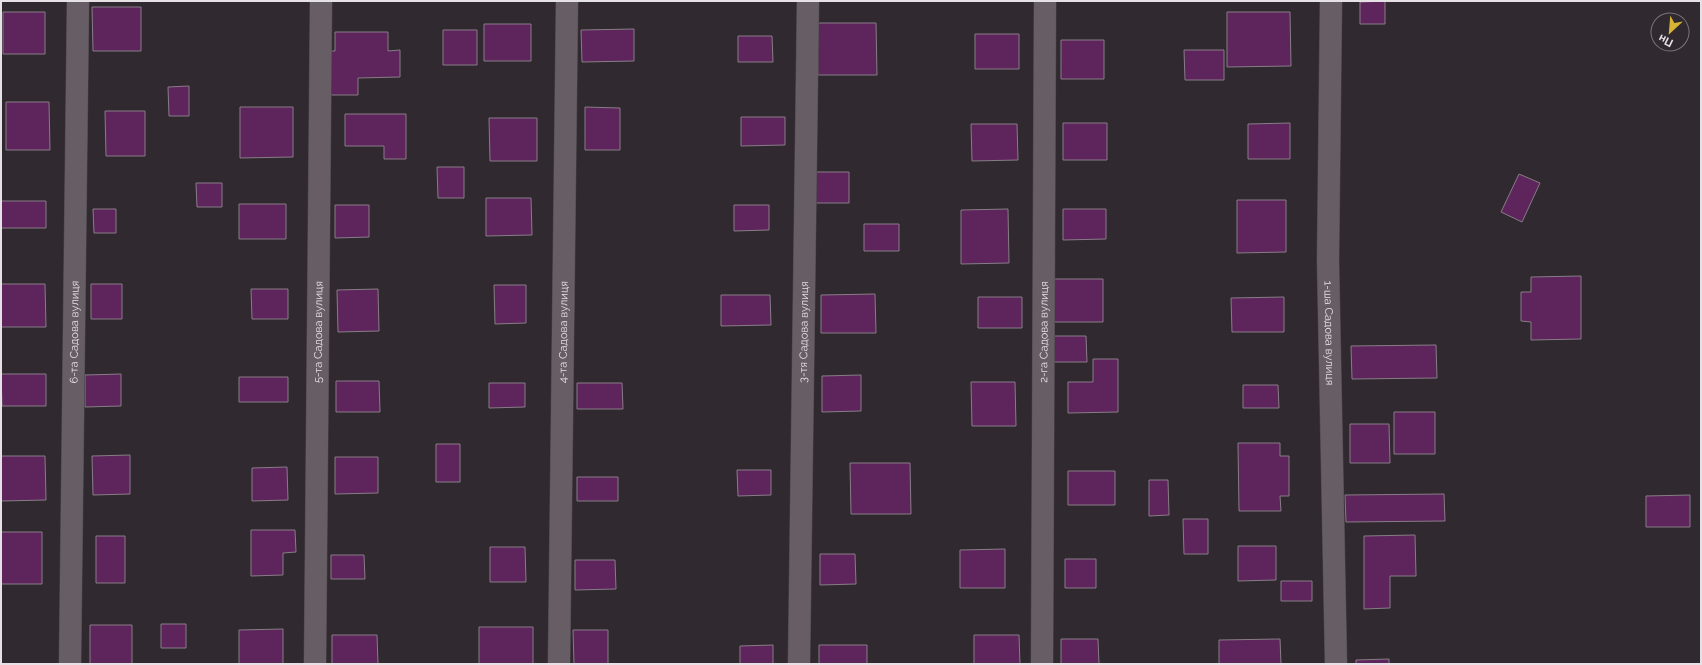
<svg xmlns="http://www.w3.org/2000/svg" width="1702" height="665" viewBox="0 0 1702 665" font-family="Raleway,sans-serif">
<style>
.building{fill:#5e255d;stroke:#877d86}
.lines{fill:none;stroke-linecap:round;stroke-linejoin:round}
.minor-casing{stroke:#4a4449;stroke-width:23}
.minor{stroke:#665d65;stroke-width:22}
.labels{text-anchor:middle;stroke-width:3;stroke-linejoin:round;paint-order:stroke}
.street-label{font-size:11px;fill:#e6e1e5;stroke:#312930}
</style>
<rect width="100%" height="100%" fill="#312930"/>
<path class="building" d="M1385,1V24H1360V2Z
M92,7H141V51H93Z
M3,12H45V54H3Z
M1227,12H1290L1291,66L1227,67Z
M817,23H876L877,75H818Z
M484,24H531V61H484Z
M634,29V61L582,62L581,30Z
M443,30H477V65H443Z
M335,32H388V51L400,50V77L358,78V95H326V51H335Z
M975,34H1019V69H975Z
M738,36H772L773,62H738Z
M1061,40H1104V79H1061Z
M1184,50H1224V80H1185Z
M189,86V116H169L168,87Z
M6,102H49L50,150H6Z
M240,107H293V157L240,158Z
M585,107L620,108V150H585Z
M105,111H145V156H106Z
M345,114H406V159H384V146H345Z
M741,117H785V145L741,146Z
M489,118H537V161H490Z
M1063,123H1107V160H1063Z
M1290,123V159H1248V124Z
M971,124H1017L1018,160L972,161Z
M437,167H464V198H438Z
M814,172H849V203H815Z
M1519,174L1540,183L1522,222L1501,212Z
M196,183H222V207H197Z
M486,198H531L532,235L486,236Z
M1237,200H1286V252L1237,253Z
M1,201H46V228H1Z
M239,204H286V239H239Z
M335,205H369V237L335,238Z
M734,205H769V230L734,231Z
M93,209H116V233H94Z
M1008,209L1009,263L961,264V210Z
M1063,209H1106V239L1063,240Z
M864,224H899V251H864Z
M1581,276V339L1531,340V322L1521,321V292H1531V277Z
M1050,279H1103V322H1050Z
M1,284H45L46,327H1Z
M91,284H122V319H91Z
M494,285H526V323L495,324Z
M251,289H288V319H252Z
M378,289L379,331L338,332L337,290Z
M875,294L876,333H821V295Z
M721,295H770L771,325L721,326Z
M978,297H1022V328H978Z
M1284,297V332H1232L1231,298Z
M1053,336H1086L1087,362H1054Z
M1436,345L1437,378L1352,379L1351,346Z
M1093,359H1118V412L1068,413V382H1093Z
M1,374H46V406H2Z
M121,374V406L85,407V375Z
M861,375V411L822,412V376Z
M239,377H288V402H239Z
M336,381H379L380,412H336Z
M971,382H1015L1016,426H972Z
M489,383H525V407L489,408Z
M577,383H622L623,409H577Z
M1243,385H1278L1279,408H1243Z
M1394,412H1435V454H1394Z
M1350,424H1389L1390,463H1350Z
M1238,443H1280V456H1289V496H1280L1281,511H1239Z
M436,444H460V482H436Z
M130,455V494L93,495L92,456Z
M1,456H45L46,500L1,501Z
M335,457H378V493L335,494Z
M850,463H910L911,514H851Z
M287,467L288,500L252,501V468Z
M737,470H771V495L738,496Z
M1068,471H1115V505H1068Z
M577,477H618V501H577Z
M1149,480H1168L1169,515L1149,516Z
M1444,494L1445,521L1346,522L1345,495Z
M1690,495V527H1646V496Z
M1183,519H1208V554H1184Z
M251,530H295L296,552L283,553V575L251,576Z
M1,532H42V584H1Z
M1415,535L1416,576H1390V608L1364,609V536Z
M96,536H125V583H96Z
M1238,546H1276V580L1238,581Z
M490,547H525L526,582H490Z
M1005,549V588H960V550Z
M820,554H855L856,584L820,585Z
M331,555H364L365,579H331Z
M1065,559H1096V588H1065Z
M575,560H615L616,589L575,590Z
M1281,581H1312V601H1281Z
M161,624H186V648H161Z
M90,625H132V664H90Z
M479,627H533V664H479Z
M283,629V664H239V630Z
M573,630H608V664H574Z
M332,635H377L378,664H332Z
M974,635H1019L1020,664H974Z
M1061,639H1098L1099,664H1061Z
M1280,639L1281,664H1219V640Z
M773,645V664H740V646Z
M819,645H867V664H819Z
M1389,659V664H1356V660Z"/>
<g class="lines">
<g class="minor-casing">
<g id="minor">
<path id="s1" d="M1331,1L1328,261L1336,664"/>
<path id="s2" d="M70,664L78,1"/>
<path id="s3" d="M315,664L321,1"/>
<path id="s4" d="M559,664L567,1"/>
<path id="s5" d="M799,664L808,1"/>
<path id="s6" d="M1042,664L1045,1"/>
</g>
</g>
<use href="#minor" class="minor"/>
</g>
<g class="labels">
<g class="street-label">
<text dy="4" stroke="none"><textPath href="#s2" startOffset="332">6-та Садова вулиця</textPath></text>
<text dy="4" stroke="none"><textPath href="#s3" startOffset="332">5-та Садова вулиця</textPath></text>
<text dy="4" stroke="none"><textPath href="#s5" startOffset="332">3-тя Садова вулиця</textPath></text>
<text dy="4" stroke="none"><textPath href="#s6" startOffset="332">2-га Садова вулиця</textPath></text>
<text dy="4" stroke="none"><textPath href="#s4" startOffset="332">4-та Садова вулиця</textPath></text>
<text dy="4" stroke="none"><textPath href="#s1" startOffset="332">1-ша Садова вулиця</textPath></text>
</g>
</g>
<rect width="1702" height="665" fill="none" stroke="#e6e1e5" stroke-width="4"/>
<g transform="translate(1670 32) rotate(206)"><circle r="19" fill="#312930" stroke="#797378"/>
<path d="M0-3L7 15L0 10L-7 15Z" fill="#d7b434"/>
<text y="-6" font-size="11" font-weight="bold" text-anchor="middle" fill="#e6e1e5">Пн</text>
</g>
</svg>
